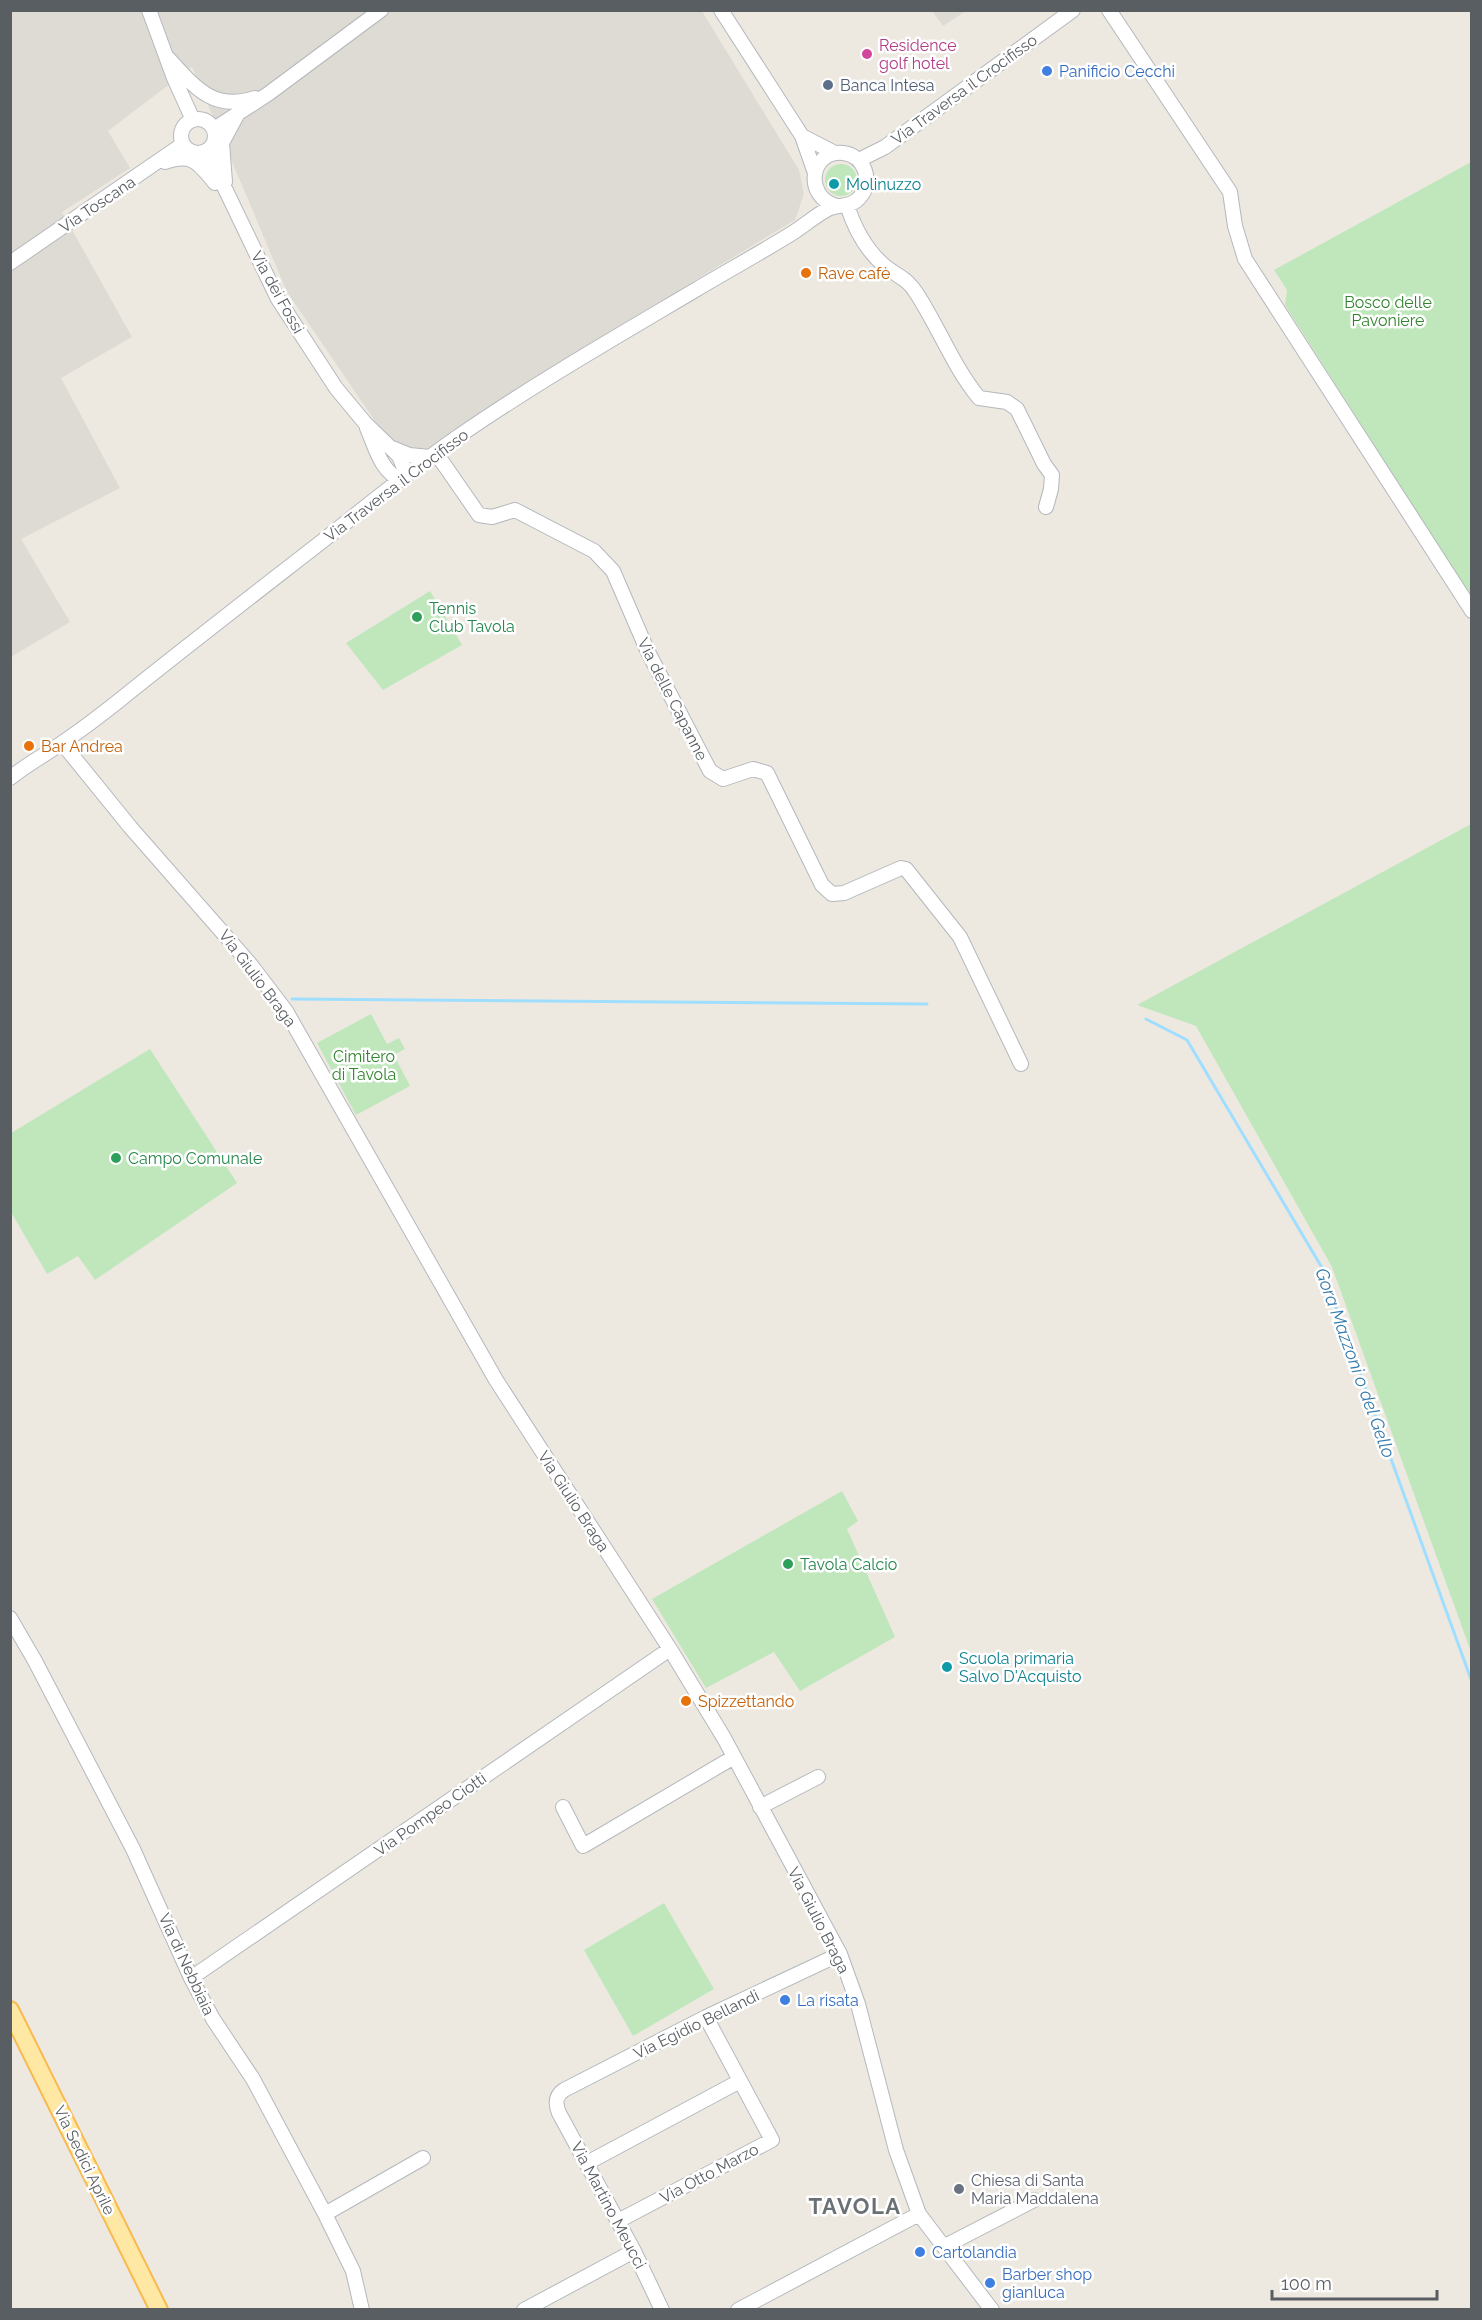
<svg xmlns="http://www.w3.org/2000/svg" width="1482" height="2320" viewBox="0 0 1482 2320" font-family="Raleway,sans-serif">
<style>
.industrial{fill:#dedbd5}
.green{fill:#bfe7bb}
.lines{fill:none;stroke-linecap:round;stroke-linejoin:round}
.stream{stroke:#9fdeff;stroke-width:3}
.minor-casing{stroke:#b4b8bc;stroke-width:16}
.major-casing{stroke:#f9b94e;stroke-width:20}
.minor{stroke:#fff;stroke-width:14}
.major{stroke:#ffe8a4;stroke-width:16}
.hotel-dot{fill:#d1479c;stroke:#fff;stroke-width:2}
.shop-dot{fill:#3f7fe0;stroke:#fff;stroke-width:2}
.service-dot{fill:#5c6f8a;stroke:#fff;stroke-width:2}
.culture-dot{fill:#0f9aa8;stroke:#fff;stroke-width:2}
.food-dot{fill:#e8710a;stroke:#fff;stroke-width:2}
.leisure-dot{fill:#2e9e5b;stroke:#fff;stroke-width:2}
.worship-dot{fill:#6b7280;stroke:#fff;stroke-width:2}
.labels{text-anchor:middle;stroke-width:5;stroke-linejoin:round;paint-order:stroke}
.hotel-label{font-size:16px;fill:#b23c85;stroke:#fff;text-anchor:start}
.shop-label{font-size:16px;fill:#366cbe;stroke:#fff;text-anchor:start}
.service-label{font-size:16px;fill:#4e5e75;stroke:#fff;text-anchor:start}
.street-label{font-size:16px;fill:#595e63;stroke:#fff}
.culture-label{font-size:16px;fill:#0d838f;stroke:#fff;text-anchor:start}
.food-label{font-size:16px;fill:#c56008;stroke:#fff;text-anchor:start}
.park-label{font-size:16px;fill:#33842f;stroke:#fff}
.leisure-label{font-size:16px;fill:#27864d;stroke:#fff;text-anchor:start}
.worship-label{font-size:16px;fill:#5b616d;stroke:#fff;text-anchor:start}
.water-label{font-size:18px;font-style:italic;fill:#357bad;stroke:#fff}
.district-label{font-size:22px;font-weight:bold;letter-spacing:1.5px;fill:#6a7175;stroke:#fff}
</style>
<rect width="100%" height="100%" fill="#ede9e1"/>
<path class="industrial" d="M10,11H702L799,170L804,194L795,220L609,332L424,451H414L388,440L287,292L192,67L108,131L130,168L62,212L132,337L61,378L120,488L21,539L70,622L11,657Z
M932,11H966L943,26Z"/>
<path class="green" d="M1471,162V597L1285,305L1287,290L1274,270Z
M825 180a16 16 0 1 1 32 0a16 16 0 1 1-32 0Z
M430,591L462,645L383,690L346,643Z
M1471,824V1652L1332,1267L1196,1026L1137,1005Z
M371,1014L387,1044L399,1038L405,1049L394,1055L410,1086L356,1115L317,1043Z
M150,1049L237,1183L95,1280L78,1256L47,1274L11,1212V1133Z
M842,1491L858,1521L847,1529L895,1637L800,1691L774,1652L706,1688L652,1599Z
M664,1903L714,1989L633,2036L584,1950Z"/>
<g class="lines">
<path class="stream" d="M292,999L927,1004
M1146,1019L1187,1040L1321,1266L1472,1682"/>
<g class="minor-casing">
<path id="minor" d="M149,10L174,78L193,120
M721,10L802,136L815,173
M1109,10L1230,192L1235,226L1245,259L1472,611
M167,57C194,86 212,112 255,98
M181 136a17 17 0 1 1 34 0a17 17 0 1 1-34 0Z
M214,129L268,94L381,10
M802,136L835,153
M207,151L278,299L336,388L365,423L399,456L404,468L402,480
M859,160L885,147L1073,10
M165,162C193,152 199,164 215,183
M225,182L222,143L237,115
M847,205C855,230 866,251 886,267C900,278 907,278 917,294C939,328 953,366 979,398L1007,402L1017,409L1044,464L1052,475L1051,489L1046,507
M10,263L183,144
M367,428C375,446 381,473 402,480
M392,448L409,455L430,457
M436,453L479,515L492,517L515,510L594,551L613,571L648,652L710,771L723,779L753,769L767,773L822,885L832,894L844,893L901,868L906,869L960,937L1021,1064
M62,743L131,828L251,965L286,1011L496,1380L670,1649L724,1738L840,1954L858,2004L896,2150L919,2214L992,2310
M10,778C26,765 43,756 59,745C80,731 101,715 121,699C182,650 244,602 307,553C356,515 405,474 456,438C534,384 616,337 697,289C729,270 762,252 794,232C805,225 816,215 828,209C839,204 851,208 860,197C874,181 864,155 843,153C810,150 803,197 837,206
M10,1618L35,1661L133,1849L191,1978L213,2019L253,2079L325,2214L353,2271L362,2310
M563,1807L583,1846L734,1757
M760,1807L818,1777
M191,1978L670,1649
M587,2163L740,2081
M325,2214L423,2158
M618,2221L772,2140L706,2017
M945,2246L1034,2200
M524,2310L634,2251
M662,2310L634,2251L559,2113C555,2103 555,2096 564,2090L706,2017L840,1954
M738,2310L919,2214"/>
</g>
<g class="major-casing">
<path id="major" d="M10,2010L159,2310"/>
</g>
<use href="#minor" class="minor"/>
<use href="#major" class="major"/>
</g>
<circle class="hotel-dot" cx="867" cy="54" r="6"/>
<g class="shop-dot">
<circle cx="1047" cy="71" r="6"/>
<circle cx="785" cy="2000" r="6"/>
<circle cx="920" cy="2252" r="6"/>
<circle cx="990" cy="2283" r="6"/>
</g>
<circle class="service-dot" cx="828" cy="85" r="6"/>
<g class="culture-dot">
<circle cx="834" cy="184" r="6"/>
<circle cx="947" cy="1667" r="6"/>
</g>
<g class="food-dot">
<circle cx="806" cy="273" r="6"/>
<circle cx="29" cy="746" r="6"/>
<circle cx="686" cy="1701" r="6"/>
</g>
<g class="leisure-dot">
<circle cx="417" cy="617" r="6"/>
<circle cx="116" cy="1158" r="6"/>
<circle cx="788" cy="1564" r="6"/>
</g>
<circle class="worship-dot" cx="959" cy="2189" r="6"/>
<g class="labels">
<g class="hotel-label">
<text x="879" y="51">Residence<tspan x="879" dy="18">golf hotel</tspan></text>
</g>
<g class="shop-label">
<text x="1059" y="77">Panificio Cecchi</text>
<text x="797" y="2006">La risata</text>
<text x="932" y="2258">Cartolandia</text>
<text x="1002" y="2280">Barber shop<tspan x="1002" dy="18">gianluca</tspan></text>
</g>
<g class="service-label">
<text x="840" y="91">Banca Intesa</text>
</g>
<g class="street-label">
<text transform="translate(964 89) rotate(-36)" y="6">Via Traversa il Crocifisso</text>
<text transform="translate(97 204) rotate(-34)" y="6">Via Toscana</text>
<text transform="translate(278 292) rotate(61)" y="6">Via dei Fossi</text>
<text transform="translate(396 485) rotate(-37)" y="6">Via Traversa il Crocifisso</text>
<text transform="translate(673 699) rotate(63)" y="6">Via delle Capanne</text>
<text transform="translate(258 978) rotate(53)" y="6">Via Giulio Braga</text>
<text transform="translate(574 1501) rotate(57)" y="6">Via Giulio Braga</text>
<text transform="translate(430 1814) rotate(-35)" y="6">Via Pompeo Ciotti</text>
<text transform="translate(819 1920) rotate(63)" y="6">Via Giulio Braga</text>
<text transform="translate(187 1964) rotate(65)" y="6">Via di Nebbiaia</text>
<text transform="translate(696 2024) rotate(-26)" y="6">Via Egidio Bellandi</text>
<text transform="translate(85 2160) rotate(64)" y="6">Via Sedici Aprile</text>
<text transform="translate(709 2173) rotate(-28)" y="6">Via Otto Marzo</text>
<text transform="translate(609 2205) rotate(62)" y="6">Via Martino Meucci</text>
</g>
<g class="culture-label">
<text x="846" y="190">Molinuzzo</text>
<text x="959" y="1664">Scuola primaria<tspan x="959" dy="18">Salvo D'Acquisto</tspan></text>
</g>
<g class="food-label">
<text x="818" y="279">Rave cafè</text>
<text x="41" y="752">Bar Andrea</text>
<text x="698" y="1707">Spizzettando</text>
</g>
<g class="park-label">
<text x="1388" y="308">Bosco delle<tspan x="1388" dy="18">Pavoniere</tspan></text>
<text x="364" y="1062">Cimitero<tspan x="364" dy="18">di Tavola</tspan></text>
</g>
<g class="leisure-label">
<text x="429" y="614">Tennis<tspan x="429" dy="18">Club Tavola</tspan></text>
<text x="128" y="1164">Campo Comunale</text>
<text x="800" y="1570">Tavola Calcio</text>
</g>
<g class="worship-label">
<text x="971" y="2186">Chiesa di Santa<tspan x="971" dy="18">Maria Maddalena</tspan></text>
</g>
<g class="water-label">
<text transform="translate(1355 1363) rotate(70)" y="6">Gora Mazzoni o del Gello</text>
</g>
<g class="district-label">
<text x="855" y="2214">TAVOLA</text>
</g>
</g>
<rect width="1482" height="2320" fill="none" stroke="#595e63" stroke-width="24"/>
<path d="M1272 2290v9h165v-9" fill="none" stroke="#595e63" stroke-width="3"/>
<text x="1281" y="2290" font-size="18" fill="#595e63" stroke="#ffffff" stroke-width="4.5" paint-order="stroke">100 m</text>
</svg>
